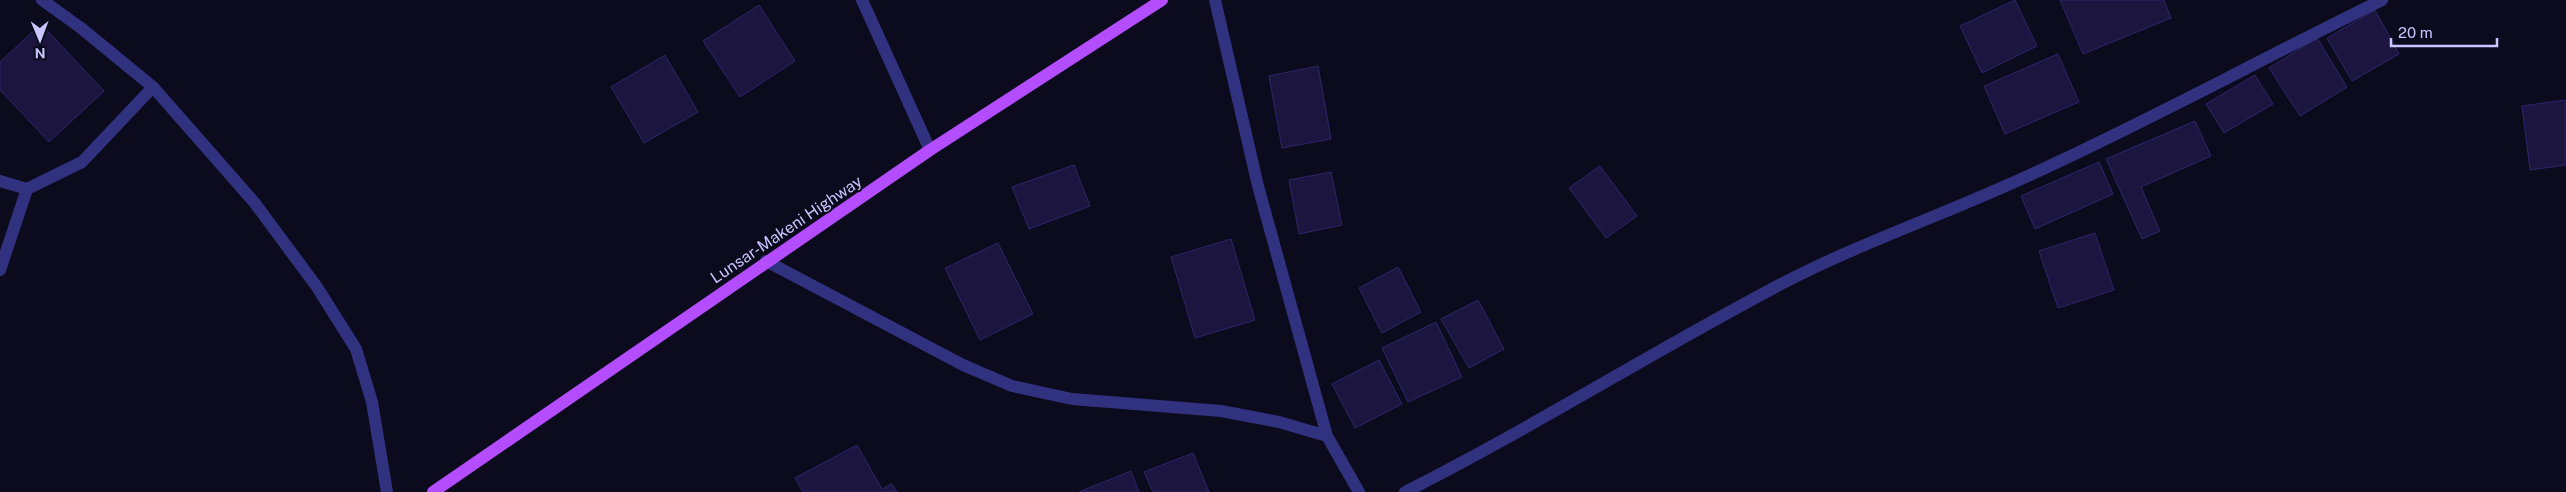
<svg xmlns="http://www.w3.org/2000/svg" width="2566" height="492" viewBox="0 0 2566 492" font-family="'Public Sans',sans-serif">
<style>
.building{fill:#1b153f;stroke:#30256c}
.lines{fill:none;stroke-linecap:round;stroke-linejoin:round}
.street{stroke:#31327f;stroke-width:12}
.primary{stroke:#b34dff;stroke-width:12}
.labels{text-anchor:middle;stroke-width:4;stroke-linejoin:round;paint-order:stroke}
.street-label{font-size:16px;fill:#c9c6ff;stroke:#0c0a1d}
</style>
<rect width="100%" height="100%" fill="#0c0a1d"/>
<path class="building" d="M2015,0L2037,46L1982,73L1960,26Z
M2060,0H2164L2171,18L2083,54Z
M759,5L795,61L740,97L703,41Z
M2375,10L2399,54L2352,81L2327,38Z
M41,24L104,91L49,142L0,90V62Z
M2317,38L2347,87L2300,116L2269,68Z
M2058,54L2079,102L2005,134L1984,86Z
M665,55L698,112L644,143L611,87Z
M1318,66L1331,139L1282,148L1269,76Z
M2255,75L2273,104L2224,133L2206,104Z
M2566,100V165L2530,170L2522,106Z
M2195,121L2211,156L2141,187L2160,231L2142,239L2106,159Z
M2099,162L2113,194L2035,229L2021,196Z
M1074,165L1090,206L1029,229L1012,187Z
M1600,166L1637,216L1606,238L1569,188Z
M1331,172L1342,225L1299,234L1289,180Z
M2095,233L2114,290L2058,308L2039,251Z
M1231,239L1255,320L1195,338L1171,257Z
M998,243L1033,314L980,340L945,268Z
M1398,267L1421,312L1382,333L1359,288Z
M1478,300L1504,349L1469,368L1441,319Z
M1436,322L1462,377L1408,402L1382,348Z
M1379,360L1402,404L1355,428L1332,384Z
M857,445L882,489L892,484L897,492H803L795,478Z
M1193,453L1209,492H1153L1144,472Z
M1131,471L1139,492H1079Z"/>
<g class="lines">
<path class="street" d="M42,0L81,28L153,87L254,202L317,287L356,349L372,402L387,492
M862,0L930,150
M1215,0L1258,186L1327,436
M0,181L27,189
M766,261L963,365L1012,386L1072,399L1221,411L1279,422L1327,436L1359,492
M0,270L27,189L82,162L153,87
M1405,492C1534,427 1657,349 1785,282C1865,241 1951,212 2032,174C2151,120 2265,57 2382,0"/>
<path class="primary" d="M433,492L930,150L1162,0"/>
</g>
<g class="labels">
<g class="street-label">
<text transform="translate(786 229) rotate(-34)" y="6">Lunsar-Makeni Highway</text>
</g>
</g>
<g transform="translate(40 40) rotate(179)" stroke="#0c0a1d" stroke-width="4" paint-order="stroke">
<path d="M0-4L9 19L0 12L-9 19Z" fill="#c9c6ff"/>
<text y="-8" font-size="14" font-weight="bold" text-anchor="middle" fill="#c9c6ff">N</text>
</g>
<path d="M2391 38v8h106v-8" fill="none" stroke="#c9c6ff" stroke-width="2.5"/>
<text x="2398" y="38" font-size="15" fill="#c9c6ff" stroke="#0c0a1d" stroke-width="4" paint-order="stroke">20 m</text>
</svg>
